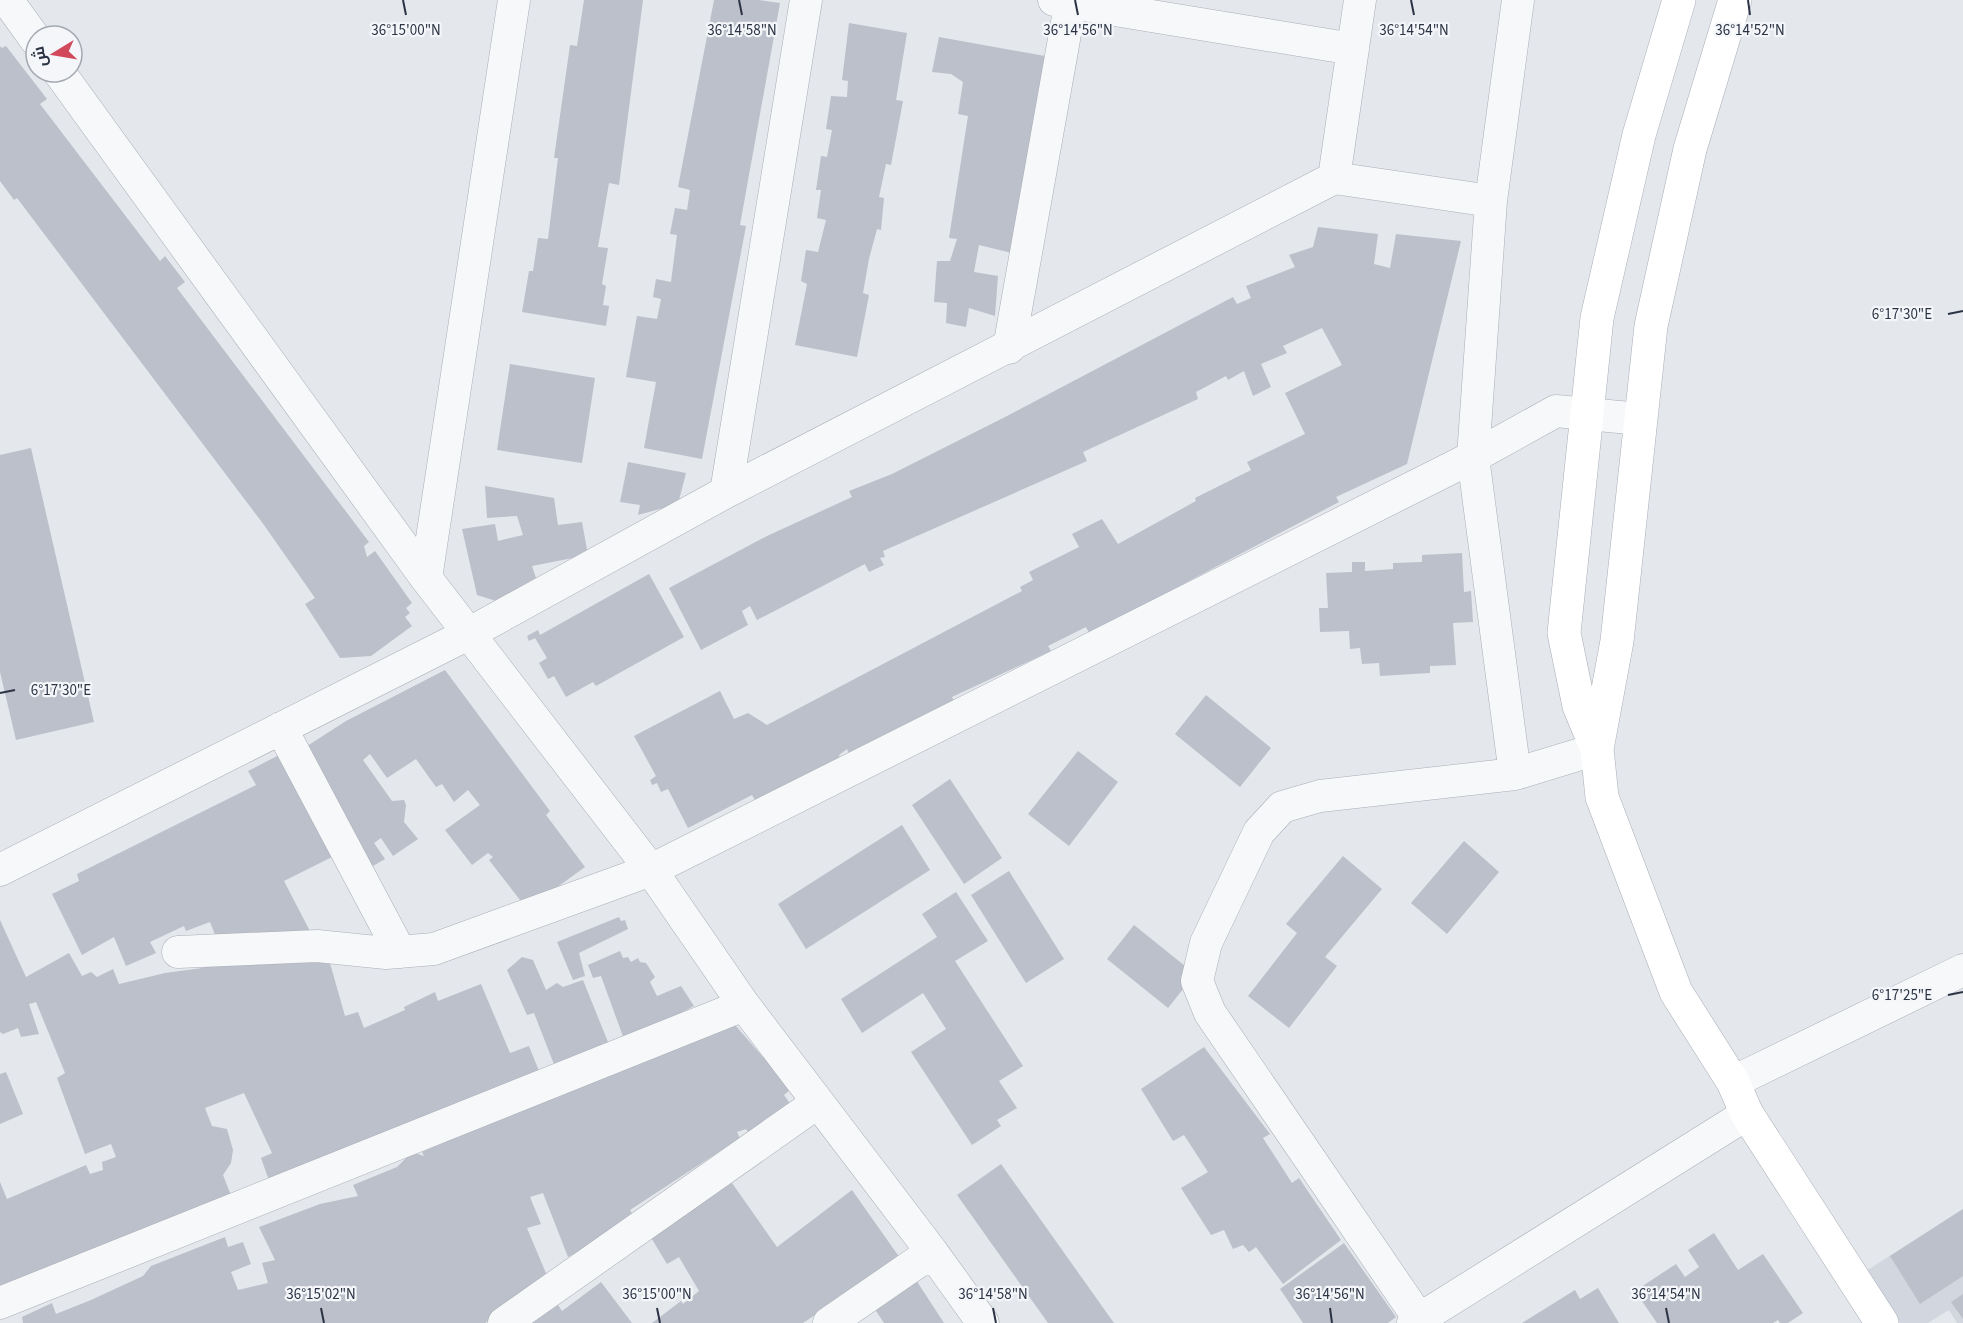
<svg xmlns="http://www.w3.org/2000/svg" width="1963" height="1323" viewBox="0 0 1963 1323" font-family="'Source Sans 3',Cairo,sans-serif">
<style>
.built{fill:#d2d6de}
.building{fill:#bbc0ca}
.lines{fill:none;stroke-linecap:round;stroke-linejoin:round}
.minor-casing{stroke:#a9aeb7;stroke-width:33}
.secondary-casing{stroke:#a9aeb7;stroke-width:34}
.minor{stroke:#f7f8fa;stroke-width:32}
.secondary{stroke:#fff;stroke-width:33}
.ticks{fill:none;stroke:#2b3445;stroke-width:2}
.ticks-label{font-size:15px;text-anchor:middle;fill:#2b3445;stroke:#f4f6f9;stroke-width:4.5;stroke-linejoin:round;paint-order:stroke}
</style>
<rect width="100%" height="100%" fill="#e4e7ec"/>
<path class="built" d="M1963,1209V1323H1957L1949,1310L1928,1323H1900L1866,1271Z"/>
<path class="building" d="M584,0H643L619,185L609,183L598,247L608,248L602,284L606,286L603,305L609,306L606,326L522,312L529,271H533L538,238L548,239L558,158H554L570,45L577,46Z
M714,0H758L780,3L740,225L746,226L702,459L644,448L656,382L626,377L637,316L657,319L661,299L653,297L656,279L671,282L677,235L670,234L675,208L687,210L690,190L678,187Z
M849,23L907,33L896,100L903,101L891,165L886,164L879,197L884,198L881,230L877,229L869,259L863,293L869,295L857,357L795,345L807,284L801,281L806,250L818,252L826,220L817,218L821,190H816L821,156L827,157L832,130L826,129L831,96L847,97L848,81L842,80Z
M939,37L1045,56L1033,123L1016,254L979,245L974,272L998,276L995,316L969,308L966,327L946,323L947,303L934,302L937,261H950L957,239L949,238L968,116L958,114L963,82L951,74L932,72Z
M0,46L2,48L6,46L47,99L40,104L160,261L165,256L185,282L177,288L369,542L364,546L367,557L375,551L412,603L406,608L410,613L405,617L412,626L371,656L340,658L305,604L315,598L264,525L17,198L14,200L0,181Z
M1318,227L1378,234L1374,264L1390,268L1396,234L1461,241L1407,464L1336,497L1339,502L1117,619L1089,633L1086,627L1048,646L1051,651L952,697L955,703L849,754L847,749L839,755L841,763L757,804L752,795L688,828L668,789L661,792L657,783L652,785L650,780L656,776L634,736L720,691L734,719L748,713L767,725L1022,591L1020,587L1033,580L1029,572L1079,547L1072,534L1102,519L1118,544L1196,501L1195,498L1251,470L1247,462L1305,434L1285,393L1342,365L1322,328L1283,346L1287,353L1261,364L1271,387L1253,396L1244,371L1228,380L1226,376L1196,392L1198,399L1083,452L1087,461L883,551L885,557L880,558L884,565L869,572L865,564L757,620L750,606L742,611L748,625L701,650L669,588L767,536L852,497L849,491L892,474L1007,416L1233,297L1237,304L1251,298L1246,286L1295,267L1289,255L1313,247Z
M510,364L595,378L582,463L497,450Z
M31,448L94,722L16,740L0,672V455Z
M628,462L686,473L678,504L638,515L640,505L620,502Z
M485,486L554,498L558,525L582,522L588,555L532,566L536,578L496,601L477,595L462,529L495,524L498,541L523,535L517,516L487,518Z
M1462,553L1464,592L1471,591L1473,622L1453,623L1456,665L1430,666V673L1380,676L1379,663L1362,664L1360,648L1350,649L1349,631L1320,632L1319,608H1328L1326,573L1352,572V562H1365V571L1393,569V563L1422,562V555Z
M649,574L684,637L596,686L593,682L566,697L554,676L548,679L539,663L547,658L535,638L529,641L527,636L538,630L540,635Z
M445,670L550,811L546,815L585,867L527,909L489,860L493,857L488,853L472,865L445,830L480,805L468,790L454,802L442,784L436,787L416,759L387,778L370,754L363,760L392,801L404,800L406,805L404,822L418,839L393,856L381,838L374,843L385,859L366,870L304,748L346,721Z
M1206,695L1271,748L1240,787L1175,734Z
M1078,751L1118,782L1069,846L1028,814Z
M283,753L336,855L284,881L312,935L218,942L210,922L186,931L184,926L150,942L156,953L126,966L114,937L82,955L52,894L79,881L77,874L256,785L248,771Z
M950,779L1002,858L964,884L912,805Z
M902,825L930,870L806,949L778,904Z
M1464,841L1499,872L1447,934L1411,903Z
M1343,856L1382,889L1325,957L1337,966L1289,1028L1248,996L1297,933L1286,924Z
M1009,871L1064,959L1026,983L971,895Z
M956,892L988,941L955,961L1023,1066L999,1081L1017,1108L997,1120L1001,1126L972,1145L911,1052L946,1029L923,993L862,1033L841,999L937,937L922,914Z
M619,917L621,921L625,920L628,929L579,953L585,976L573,980L557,942Z
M0,920L26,977L69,953L82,976L91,972L97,977L113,969L119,984L165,973L202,968L225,959L264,965L271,951L328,956L345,1016L358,1012L364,1028L405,1010L404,1007L435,992L438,1001L481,984L510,1053L529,1046L541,1076L272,1189L261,1158L272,1153L244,1093L205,1108L212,1126L227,1129L233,1150L231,1163L223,1175L234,1203L0,1300V1182L7,1199L86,1165L90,1174L103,1170L102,1162L116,1157L111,1144L85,1154L57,1078L65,1073L36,1002L29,1004L39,1034L21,1037L18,1028L3,1034L0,1032Z
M1134,925L1195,974L1168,1008L1107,959Z
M620,951L623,958L628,957L631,962L638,958L640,962L646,963L655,977L650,982L657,996L681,986L694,1006L625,1042L601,976L593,978L588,965Z
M522,957L533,960L546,990L557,983L563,987L583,980L612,1052L557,1072L534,1013L527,1015L507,970Z
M728,1017L791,1089L784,1095L791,1105L752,1138L746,1129L737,1132L740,1138L630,1210L636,1220L568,1257L543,1193L530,1197L541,1224L527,1228L548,1278L485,1323H23L22,1317L52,1303L56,1314L91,1300L143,1276L151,1266L225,1237L228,1247L243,1242L251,1264L231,1272L238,1290L268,1283L262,1263L275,1260L259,1227L320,1204L358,1196L353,1185L397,1167L412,1152L424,1156L422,1152Z
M1204,1047L1270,1134L1263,1138L1292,1183L1299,1178L1341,1240L1283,1284L1256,1247L1249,1252L1243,1245L1233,1249L1224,1230L1211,1235L1181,1188L1208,1172L1184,1135L1173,1141L1141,1089Z
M6,1072L23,1114L0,1124V1074Z
M1001,1164L1114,1323H1048L957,1195Z
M732,1183L777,1247L852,1190L900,1258L803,1323H652L681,1301L683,1304L699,1291L679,1257L667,1264L650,1236Z
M1963,1209V1276L1920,1304L1890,1256Z
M1714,1233L1738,1270L1763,1254L1803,1313L1788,1323H1780L1778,1320L1773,1323H1657L1635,1291L1676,1264L1685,1277L1699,1267L1688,1250Z
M1344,1243L1396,1317L1388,1323H1303L1280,1289Z
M916,1280L944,1323H884L874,1308Z
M601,1282L632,1323H530L556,1302L562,1311Z
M1598,1288L1619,1323H1522L1575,1290L1580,1299Z
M1963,1294V1319L1951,1302Z"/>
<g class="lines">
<g class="minor-casing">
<path id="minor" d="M7,0L36,40
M1054,0L1353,49
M1360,0L1334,178L1491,201
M59,72L426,578L651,870L744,1005L932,1252L983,1323
M1009,348L1071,0
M726,492L806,0
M426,578L514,0
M281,728L400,952
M1515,774L1473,457L1491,201L1518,0
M0,870L468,634L726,492L1334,178
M178,952L317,946L386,953L434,949L651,870L1473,457L1556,411L1640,419
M1733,1082L1963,970
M0,1303L744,1005
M504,1323L817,1103
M829,1323L932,1252
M1413,1323L1747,1114
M1422,1323L1210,1013L1197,981L1206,943L1259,832L1282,807L1320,796L1515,774L1597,749"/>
</g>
<g class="secondary-casing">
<path id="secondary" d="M1735,0L1690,149L1651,326L1617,641L1597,749L1602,797L1676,992L1733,1082L1747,1114L1882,1323
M1597,749L1579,706L1564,633L1597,318L1639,135L1679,0"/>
</g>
<use href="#minor" class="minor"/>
<use href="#secondary" class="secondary"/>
</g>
<path class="ticks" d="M403,0L406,15M739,0L742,15M1075,0L1078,15M1411,0L1414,15M1748,0L1750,15M1948,314L1963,311M0,693L15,690M1948,995L1963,992M321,1308L324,1323M657,1308L660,1323M993,1308L996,1323M1330,1308L1332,1323M1666,1308L1669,1323"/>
<g class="ticks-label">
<text x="406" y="35">36°15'00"N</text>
<text x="742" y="35">36°14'58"N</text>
<text x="1078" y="35">36°14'56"N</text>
<text x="1414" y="35">36°14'54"N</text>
<text x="1750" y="35">36°14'52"N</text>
<text x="1902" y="319">6°17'30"E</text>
<text x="61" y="695">6°17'30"E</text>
<text x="1902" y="1000">6°17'25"E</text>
<text x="321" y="1299">36°15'02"N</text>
<text x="657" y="1299">36°15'00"N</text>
<text x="993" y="1299">36°14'58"N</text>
<text x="1330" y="1299">36°14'56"N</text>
<text x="1666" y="1299">36°14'54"N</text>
</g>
<g transform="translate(54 54) rotate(259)"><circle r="28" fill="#f4f6f9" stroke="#a4a8b1" stroke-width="1.5"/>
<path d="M0-4.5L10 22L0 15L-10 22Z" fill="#d1495b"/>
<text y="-9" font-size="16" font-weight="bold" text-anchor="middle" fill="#2b3445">ش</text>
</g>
</svg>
